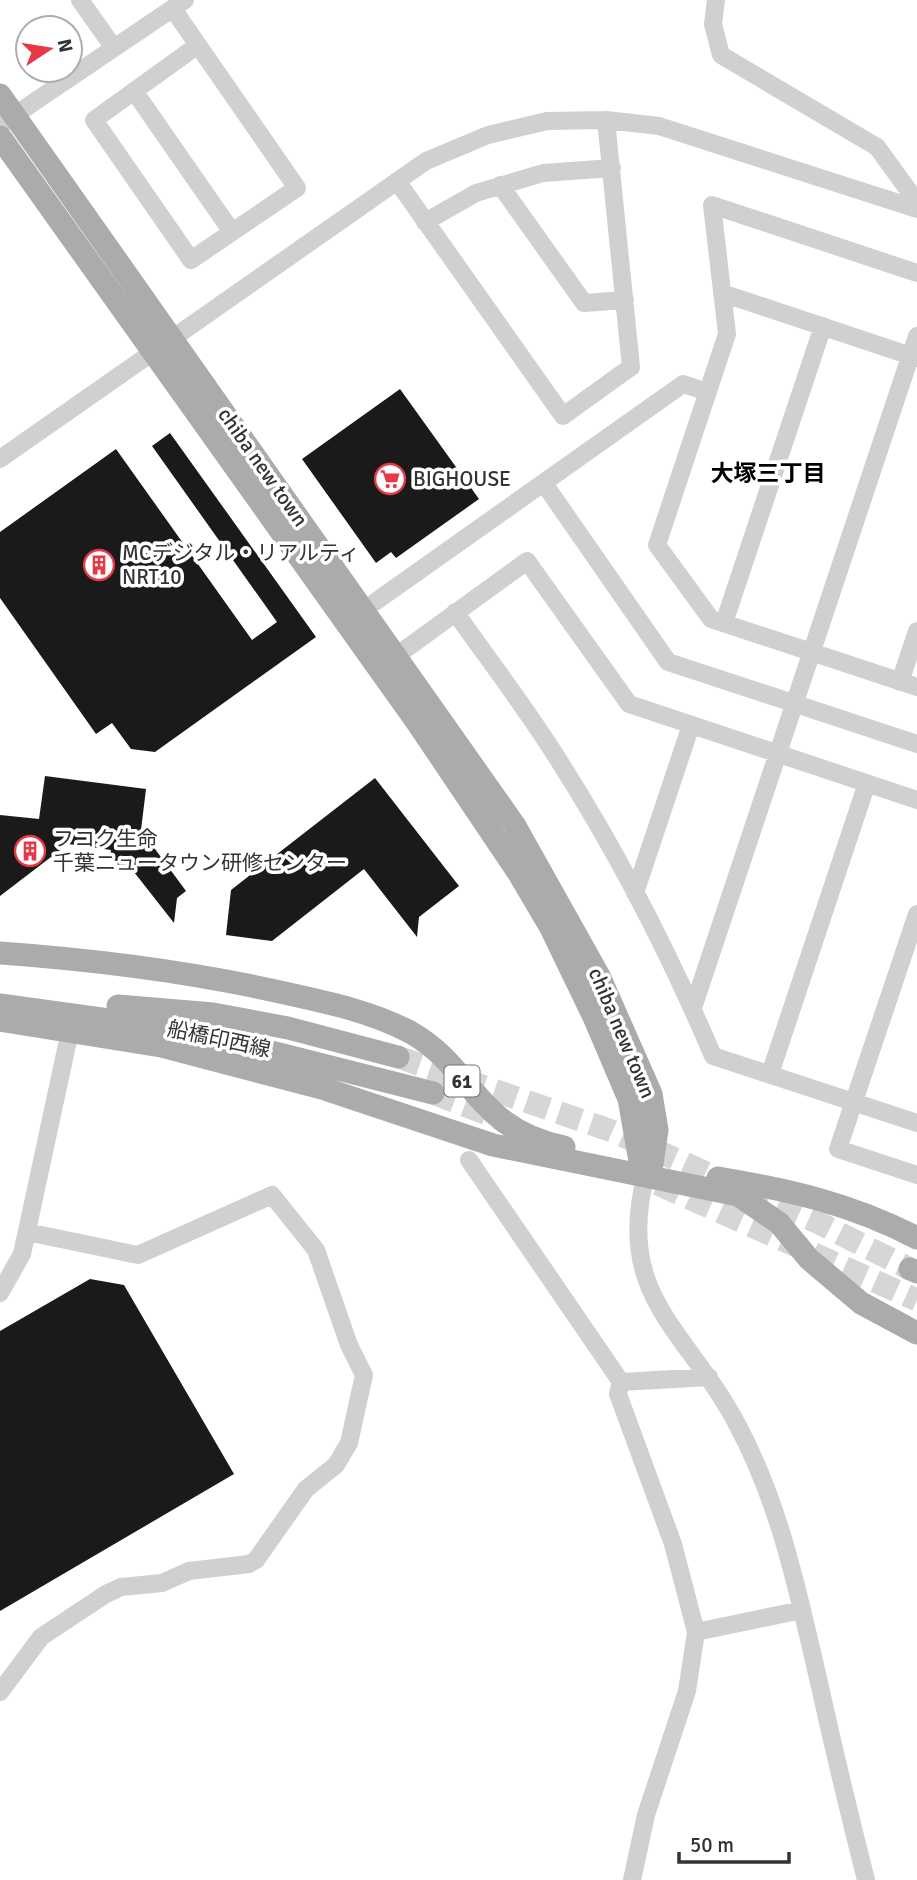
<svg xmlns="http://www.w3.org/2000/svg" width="917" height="1880" viewBox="0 0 917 1880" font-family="Signika,'Noto Sans JP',sans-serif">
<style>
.building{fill:#1a1a1a}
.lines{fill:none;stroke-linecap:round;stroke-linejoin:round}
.major-tunnel{stroke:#d6d6d6;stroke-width:23;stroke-dasharray:23 11;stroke-linecap:butt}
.minor{stroke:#d0d0d0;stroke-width:18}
.major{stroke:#ababab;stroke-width:23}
.labels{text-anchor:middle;stroke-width:7;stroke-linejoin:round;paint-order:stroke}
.shield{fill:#fff;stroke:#707070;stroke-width:2}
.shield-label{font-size:19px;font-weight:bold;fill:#333}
.street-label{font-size:21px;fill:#333;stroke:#fff}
.poi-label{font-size:21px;fill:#333;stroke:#fff;text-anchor:start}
.neighbourhood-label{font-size:23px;font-weight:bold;fill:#000;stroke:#fff}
</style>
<rect width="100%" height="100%" fill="#fff"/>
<path class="building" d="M400,389L479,499L396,558L391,552L376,563L302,459Z
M170,433L316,637L155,752L131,749L112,723L96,734L0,598V532L116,449L252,640L277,622L152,446Z
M45,776L146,789L141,830L186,891L177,898L174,923L134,872L117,869L118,861L110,860L111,850L68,844L0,896V815L39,819Z
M375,778L459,886L419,917L417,937L364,869L272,941L226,935L231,890Z
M90,1279L124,1285L234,1474L0,1611V1331Z"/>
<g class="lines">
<path class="major-tunnel" d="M398,1057L612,1131L819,1223L910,1269
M433,1093L503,1120
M658,1184L917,1300"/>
<path class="minor" d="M80,0L114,48
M716,0L713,24L721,55L877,147L917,202
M173,9L297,188L191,260L94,120L198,45
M134,91L232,232
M0,125L185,0
M397,181L563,416L631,367L606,120
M500,185L584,303L625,300
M425,222L476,193L543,173L612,168
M917,273L712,205L727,334L657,545L711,619L917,687
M722,293L917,358
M0,459L426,161L488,135L547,121L606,120L659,126L917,209
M545,485L668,662L787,701
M375,602L683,384L708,392
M455,612C491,663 529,712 561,764C620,857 670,955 713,1056L917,1123
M724,623L823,326
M396,656L527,561L629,704L917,800
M900,682L917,631
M802,706L917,744
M635,893L691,725
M917,914L838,1149L917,1175
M693,1008L917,336
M770,1074L867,783
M469,1160L621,1382
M646,1174C614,1297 687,1329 738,1426C780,1505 798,1592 818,1678C833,1746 849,1813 866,1880
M0,1293L22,1254L70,1031
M696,1632L673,1544L618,1394L621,1382L709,1377
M0,1692L41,1637L106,1594L121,1587L162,1583L189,1571L249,1564L256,1560L306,1489L336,1465L349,1443L364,1375L349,1345L316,1250L272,1195L138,1255L27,1232
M632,1880L646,1815L687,1691L696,1632L802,1610"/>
<path class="major" d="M0,95L515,826L599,976L651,1094L657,1130L652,1164L646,1174
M0,137L417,722L518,872L551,928L594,1017L629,1099L640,1161L646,1174
M0,953C98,960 193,972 289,994C330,1003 372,1012 410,1032C474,1068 475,1129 564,1147
M0,1005L189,1031L433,1093
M118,1006L213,1014L288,1028L398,1057
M0,1020L161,1046L325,1089L493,1145L738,1195L779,1223L809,1259L861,1303L917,1333
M718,1178C790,1190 852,1204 917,1238
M910,1269L917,1272"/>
</g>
<defs>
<g id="supermarket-ring" transform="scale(1.575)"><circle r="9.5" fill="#fff" stroke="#e63946" stroke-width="1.5"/><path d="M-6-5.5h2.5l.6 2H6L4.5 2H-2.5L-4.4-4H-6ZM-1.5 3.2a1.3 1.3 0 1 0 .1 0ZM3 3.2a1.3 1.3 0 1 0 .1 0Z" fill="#e63946"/></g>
<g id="building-ring" transform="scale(1.575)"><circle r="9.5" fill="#fff" stroke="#e63946" stroke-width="1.5"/><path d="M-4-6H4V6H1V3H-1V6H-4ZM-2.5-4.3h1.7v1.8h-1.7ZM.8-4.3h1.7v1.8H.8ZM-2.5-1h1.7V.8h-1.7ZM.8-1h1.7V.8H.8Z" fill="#e63946"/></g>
</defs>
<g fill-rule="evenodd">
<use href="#supermarket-ring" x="390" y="479"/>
<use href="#building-ring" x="99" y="565"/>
<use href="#building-ring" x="30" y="851"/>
</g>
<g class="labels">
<rect class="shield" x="444.5" y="1065.5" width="35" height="31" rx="5"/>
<g class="shield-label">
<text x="462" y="1088">61</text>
</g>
<g class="street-label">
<text transform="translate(263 467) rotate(55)" y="7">chiba new town</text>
<text transform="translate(622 1033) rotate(67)" y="7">chiba new town</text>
<text transform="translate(219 1039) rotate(12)" y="7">船橋印西線</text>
</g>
<g class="poi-label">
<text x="413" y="486">BIGHOUSE</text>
<text x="122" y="560">MCデジタル・リアルティ<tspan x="122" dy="24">NRT10</tspan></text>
<text x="53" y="846">フコク生命<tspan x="53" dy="24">千葉ニュータウン研修センター</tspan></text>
</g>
<g class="neighbourhood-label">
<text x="768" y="481">大塚三丁目</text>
</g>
</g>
<g transform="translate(49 49) rotate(78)"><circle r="33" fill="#ffffff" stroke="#adadad" stroke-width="2"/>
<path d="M0-5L12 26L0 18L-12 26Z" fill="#e63946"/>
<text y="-10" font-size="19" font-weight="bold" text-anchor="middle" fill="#333333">N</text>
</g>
<path d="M679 1852v10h110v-10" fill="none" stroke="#333333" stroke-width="3.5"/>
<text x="690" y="1852" font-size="21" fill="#333333" stroke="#ffffff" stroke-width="5" paint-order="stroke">50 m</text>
</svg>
